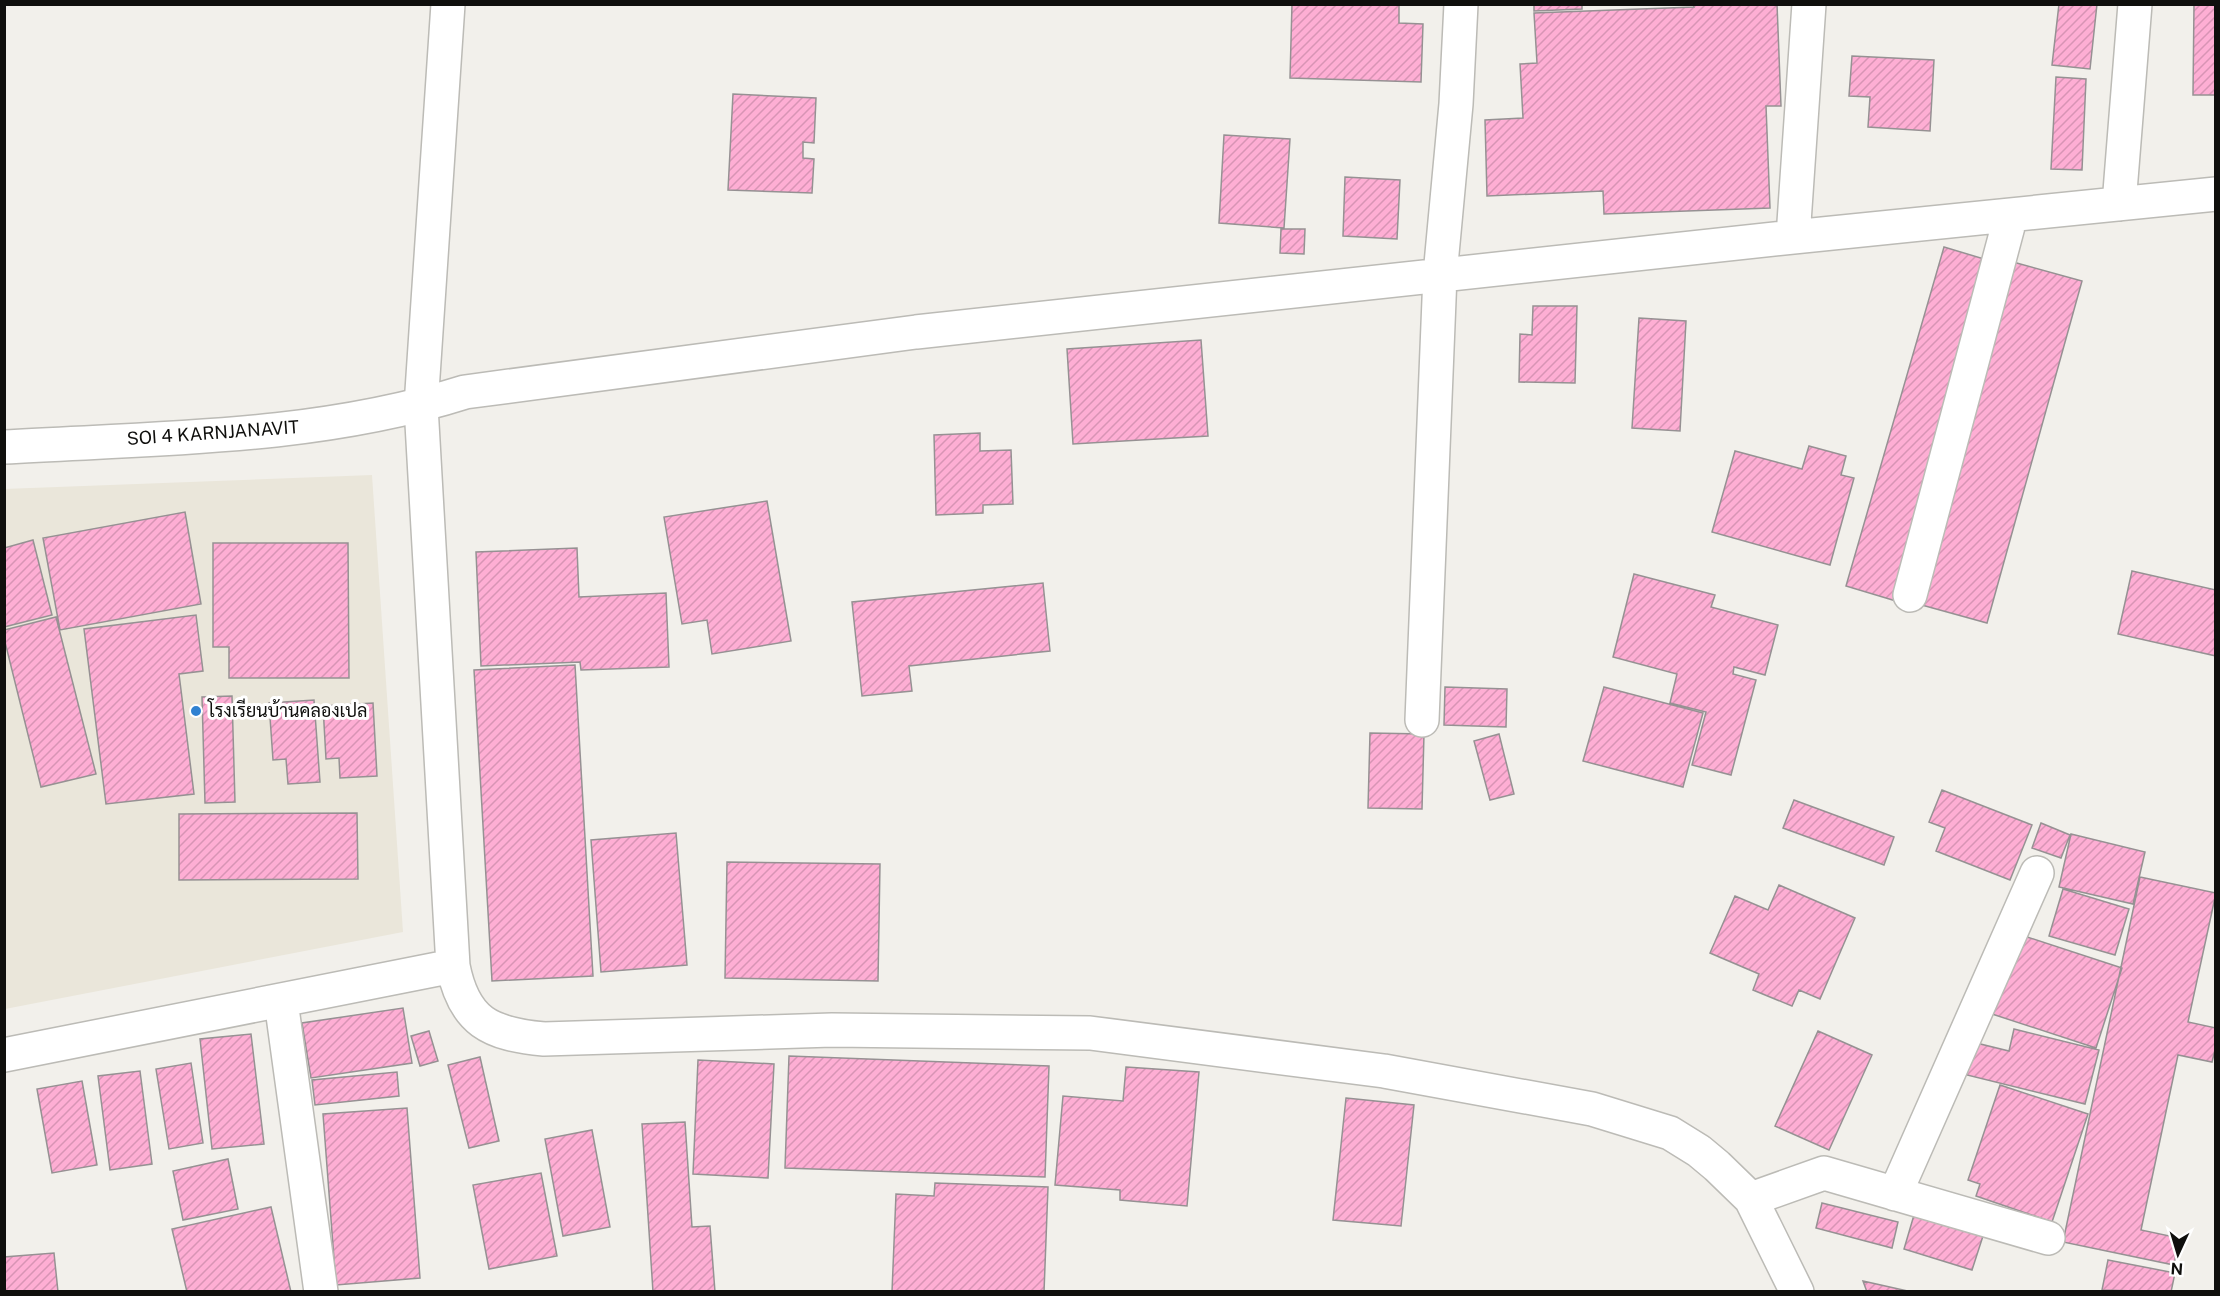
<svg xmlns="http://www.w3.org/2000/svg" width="2220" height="1296" viewBox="0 0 2220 1296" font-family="'Public Sans',Sarabun,sans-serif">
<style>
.built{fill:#eae6da}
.building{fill:url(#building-hatch);stroke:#969193;stroke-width:1.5}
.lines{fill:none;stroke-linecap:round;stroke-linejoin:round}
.minor-casing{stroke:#bcbbb6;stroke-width:36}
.minor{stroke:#fff;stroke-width:33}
.poi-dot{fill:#3081d1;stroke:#fff;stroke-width:2}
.labels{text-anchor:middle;stroke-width:6;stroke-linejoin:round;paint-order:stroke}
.street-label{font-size:18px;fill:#0f0f0d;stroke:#fff}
.poi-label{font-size:18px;fill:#0f0f0d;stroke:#fff;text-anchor:start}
</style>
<defs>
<pattern id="building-hatch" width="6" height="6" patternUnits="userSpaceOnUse" patternTransform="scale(1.5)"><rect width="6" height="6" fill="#feaed4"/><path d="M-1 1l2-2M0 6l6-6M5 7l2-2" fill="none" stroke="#d894b5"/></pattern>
</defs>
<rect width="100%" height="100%" fill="#f2f0eb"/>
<path class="built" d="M372,475L403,932L5,1009L4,489Z"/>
<path class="building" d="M1292,4L1399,5V23L1423,24L1421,82L1290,78Z
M1534,4H1582V9L1534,11Z
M1693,4H1777L1781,106H1766L1770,208L1604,214L1603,191L1487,196L1485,120L1523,118L1520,64L1537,63L1534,13L1694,7Z
M2059,4H2097L2090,69L2052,65Z
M2194,4H2216V95H2193Z
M1852,56L1934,60L1930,131L1868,127L1870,97L1849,96Z
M2056,77L2086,79L2082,170L2051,169Z
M733,94L816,98L814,143L803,142V158L814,159L812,193L728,190Z
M1224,135L1290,139L1284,228L1219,223Z
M1345,177L1400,180L1397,239L1343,236Z
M1281,229H1305L1304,254L1280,253Z
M1944,247L1994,262L1896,601L1846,586Z
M2013,262L2082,281L1987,623L1918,604Z
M1533,306H1577L1575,383L1519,382L1520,334L1532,335Z
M1639,318L1686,321L1680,431L1632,428Z
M1201,340L1208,436L1073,444L1067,349Z
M980,433V451L1011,450L1013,504L983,505V513L936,515L934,435Z
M1809,446L1846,456L1841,475L1854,478L1830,565L1712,532L1735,451L1802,469Z
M767,501L791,641L712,654L707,620L682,624L664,517Z
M185,512L201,604L60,630L43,538Z
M33,540L52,615L4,627V548Z
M213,543H348L349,678H229V647H213Z
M577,548L579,597L666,593L669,667L581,670L580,662L481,666L476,552Z
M2132,571L2216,590V656L2118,634Z
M1634,574L1715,595L1711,607L1778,625L1765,675L1734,667L1733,674L1756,680L1731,775L1692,765L1706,712L1670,703L1677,674L1613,657Z
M1043,583L1050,651L909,666L912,691L862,696L852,602Z
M196,615L203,671L179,674L194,794L106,804L84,629Z
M56,617L96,774L41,787L4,638V630Z
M575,665L593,976L492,981L474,670Z
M1445,687L1507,689L1506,727L1444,725Z
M1604,687L1703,713L1683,787L1583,761Z
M232,696L235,802L205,803L202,697Z
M314,700L320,782L288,784L286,759L273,760L269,703Z
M373,703L377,776L340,778L339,758L326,759L323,706Z
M1370,733L1424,734L1422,809L1368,808Z
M1499,734L1514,794L1490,800L1474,741Z
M1942,790L2032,825L2010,880L1936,851L1945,828L1929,822Z
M1794,800L1894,837L1884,865L1783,828Z
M357,813L358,879L179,880V814Z
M2041,823L2070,835L2061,858L2032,848Z
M676,833L687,965L601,972L591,840Z
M2071,834L2145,852L2133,904L2059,887Z
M727,862L880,864L878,981L725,978Z
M2140,877L2216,893L2188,1022L2216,1028V1046L2212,1062L2178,1055L2141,1230L2179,1238L2174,1265L2063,1242Z
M1779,885L1855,918L1820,999L1799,990L1792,1006L1753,990L1759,974L1710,953L1735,896L1768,910Z
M2063,889L2129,909L2115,955L2049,936Z
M2018,934L2122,968L2096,1048L1992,1014Z
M403,1008L412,1063L311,1078L302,1023Z
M2014,1029L2099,1050L2085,1104L1959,1073L1968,1041L2009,1051Z
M429,1031L438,1061L420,1066L411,1036Z
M1818,1031L1872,1055L1829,1150L1775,1126Z
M251,1034L264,1144L212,1149L200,1039Z
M789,1056L1049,1066L1045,1177L785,1168Z
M480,1057L499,1141L469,1148L448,1065Z
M698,1060L774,1064L768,1178L693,1174Z
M191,1063L203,1143L169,1149L156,1069Z
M1126,1067L1199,1072L1187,1206L1120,1200V1190L1055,1185L1063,1096L1123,1101Z
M140,1071L152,1164L110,1170L98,1076Z
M397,1072L399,1096L315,1105L312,1080Z
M82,1081L97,1165L52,1173L37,1089Z
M2000,1085L2088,1114L2052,1222L1976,1196L1980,1184L1968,1180Z
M1346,1098L1414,1105L1401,1226L1333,1220Z
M407,1108L420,1278L336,1285L323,1114Z
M685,1122L692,1227L710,1226L715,1292H653L642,1124Z
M592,1130L610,1227L563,1236L545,1139Z
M228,1159L238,1209L183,1220L173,1171Z
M541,1173L557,1256L489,1269L473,1185Z
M935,1183L1048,1187L1044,1292H892L896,1194L934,1196Z
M1822,1203L1898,1222L1892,1248L1816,1228Z
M271,1207L291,1292H187L172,1229Z
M1914,1215L1983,1236L1972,1270L1904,1249Z
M54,1253L58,1292H4V1257Z
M2108,1260L2175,1273L2171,1292L2102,1290Z
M1863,1281L1912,1292H1867Z"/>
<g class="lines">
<g class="minor-casing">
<path id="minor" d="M448,4L421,406L453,966C464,1022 490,1034 544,1039L832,1030L1090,1033L1384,1071L1592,1109L1670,1133L1699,1151L1717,1166L1751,1199L1797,1292
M2119,204L2135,4
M1793,237L1809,4
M4,447C158,438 317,439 465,392L916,332L1793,237L2216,194
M1910,595L2011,215
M1422,720L1440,275L1456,104L1461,4
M281,1001L321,1292
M4,1055L453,966
M1895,1194L2037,873
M1751,1199L1824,1173L2048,1238"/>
</g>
<use href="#minor" class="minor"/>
</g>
<circle class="poi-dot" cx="196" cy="711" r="6"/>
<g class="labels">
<g class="street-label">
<text transform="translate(213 433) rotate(-4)" y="6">SOI 4 KARNJANAVIT</text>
</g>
<g class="poi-label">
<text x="208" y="717">โรงเรียนบ้านคลองเปล</text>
</g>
</g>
<rect width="2220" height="1296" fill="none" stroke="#0f0f0d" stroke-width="12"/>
<g transform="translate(2178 1254) rotate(184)" stroke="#ffffff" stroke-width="4.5" paint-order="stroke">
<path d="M0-4.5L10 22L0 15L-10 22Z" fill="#0f0f0d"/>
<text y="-9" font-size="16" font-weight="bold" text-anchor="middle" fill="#0f0f0d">N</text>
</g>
</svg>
